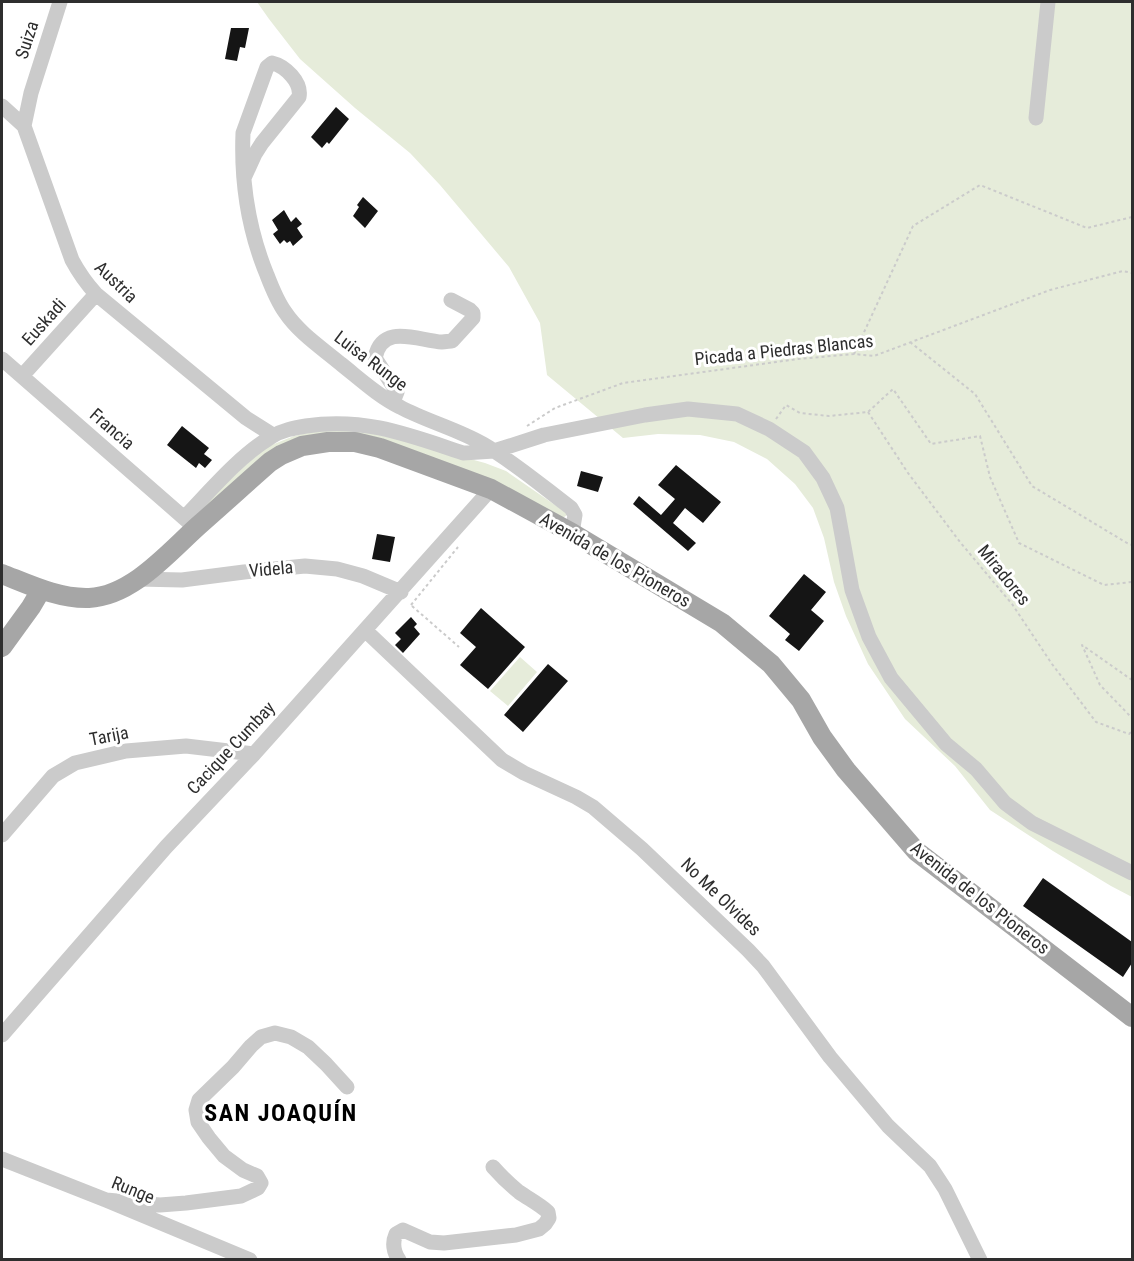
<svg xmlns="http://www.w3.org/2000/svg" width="1134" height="1261" viewBox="0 0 1134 1261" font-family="'Roboto Condensed',sans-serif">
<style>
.green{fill:#e6ecda}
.building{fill:#151515}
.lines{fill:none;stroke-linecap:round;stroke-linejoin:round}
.path{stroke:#cbcbcb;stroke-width:2;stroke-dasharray:3 3;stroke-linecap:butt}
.minor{stroke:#cbcbcb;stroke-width:15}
.major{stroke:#a6a6a6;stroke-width:20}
.labels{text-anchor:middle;stroke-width:6;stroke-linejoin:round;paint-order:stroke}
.street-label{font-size:18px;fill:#2e2e2e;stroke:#fff}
.district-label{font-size:24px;font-weight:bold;letter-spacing:1.5px;fill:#000;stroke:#fff}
</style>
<rect width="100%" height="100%" fill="#fff"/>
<path class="green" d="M257,2H1132V897L1111,886L1053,851L990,810L955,766L905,719L868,664L846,616L834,582L824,538L813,508L795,484L767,459L734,442L700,435L658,434L623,438L547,375L540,323L509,267L440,185L410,153L355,108L300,59L269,19Z
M356,428L485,463L506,471L568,514L563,518L524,498L309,437L196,518L193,514L264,448L294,436L317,430Z
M520,657L537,672L508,706L490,691Z"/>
<path class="building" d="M231,28H249L245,48L240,47L237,61L225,59Z
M336,107L349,119L329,144L327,142L322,148L311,137Z
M363,197L378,211L365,228L353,216L359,207L357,205Z
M284,210L291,222L296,217L302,224L297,228L303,237L293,246L290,241L287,243L284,240L280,244L273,234L278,230L272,220Z
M182,426L209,448L204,454L212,460L205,468L199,463L196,468L167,445Z
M676,465L721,502L703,523L685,508L673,523L696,543L688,551L633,504L639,496L661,515L675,499L658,485Z
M581,471L603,477L598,492L577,486Z
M377,534L395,537L390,562L372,559Z
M804,574L826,592L811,610L824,621L799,651L785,640L790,634L769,616Z
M481,608L525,647L488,689L460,665L476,647L460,633Z
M411,617L417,624L414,627L420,634L403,653L395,645L401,639L395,633Z
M548,664L568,681L523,732L504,715Z
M1043,878L1132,942V963L1123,977L1023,906Z"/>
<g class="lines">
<path class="path" d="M910,342L975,394L1032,486L1127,543L1132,545
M854,354L913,226L980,185L1087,228L1132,217
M868,412L908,473L960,542L1012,604L1052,664L1096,722L1129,734L1132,731
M776,419L786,405L800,413L829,416L868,412L893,389L931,444L980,436L990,477L1019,543L1104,585L1132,582
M527,426L555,408L623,383L798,359L854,354L874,356L1050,290L1123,271L1132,273
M411,605L458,547
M412,606L459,647
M1132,680L1082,645L1100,685L1132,718"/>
<path class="minor" d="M2,106L24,126L72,260C79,273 86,283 96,294L246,418L273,435
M1036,118L1048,2
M24,126L31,93L60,2
M244,178L255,154L262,143L299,97C302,82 285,66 272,63L267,67L243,133C241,183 248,229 267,275C272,288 277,301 285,312C299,333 322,348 341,364C360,379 378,396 400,407C426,421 457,429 483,444C514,462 542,486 571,508L575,515L572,533
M2,359L191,524
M22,376L96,294
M391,402L395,397L397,392L375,358C382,322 419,341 442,342C446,342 449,341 452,341L473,318V313L470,310L451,300
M184,518C210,491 239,456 271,437C282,430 294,428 306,426C364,417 409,435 463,453L494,451L544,435L645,415L688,409L737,414L769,429L804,452L823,478L837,508L852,590L869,637L891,678L946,744L976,769L1005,803L1032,823L1132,873
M138,579L182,580L244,572L305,566L337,569L363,576L401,592
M366,631L502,760L524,773L576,797L593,807L642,849L748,950L763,966L830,1057L888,1126L930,1166L945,1189L980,1260
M2,835L53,776L75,763L126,751L186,746L254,754
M2,1035L166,847L254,754L491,489
M2,1159L106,1200L250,1260
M106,1200L160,1205L186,1203L241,1196L258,1188L261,1183L257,1176L243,1170L224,1156L209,1138L198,1122L196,1110L199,1100L233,1067L251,1046L261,1037L275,1033L291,1037L308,1047L326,1064L347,1087
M399,1260C393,1251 392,1243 396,1234L403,1230L430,1242L444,1243L516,1235L539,1229L545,1224L549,1218L548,1212C539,1204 529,1199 519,1192C509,1184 501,1176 493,1167"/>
<path class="major" d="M2,574C30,585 59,599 89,598C132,596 168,553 198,526C222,505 246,483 270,462L281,455L302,446L328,442H355L380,448L491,489L572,533L722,623L771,664L801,700L822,737L846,770L916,851L1132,1017
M2,647L31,607L41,590"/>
</g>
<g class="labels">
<g class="street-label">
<text transform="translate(27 40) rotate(-72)" y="6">Suiza</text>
<text transform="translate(116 282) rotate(44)" y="6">Austria</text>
<text transform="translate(44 322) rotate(-48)" y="6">Euskadi</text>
<text transform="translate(784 350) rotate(-6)" y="6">Picada a Piedras Blancas</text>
<text transform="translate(371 361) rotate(37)" y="6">Luisa Runge</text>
<text transform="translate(112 429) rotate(41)" y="6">Francia</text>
<text transform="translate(615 560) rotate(30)" y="6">Avenida de los Pioneros</text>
<text transform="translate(271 569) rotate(-5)" y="6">Videla</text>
<text transform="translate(1004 575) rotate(51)" y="6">Miradores</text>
<text transform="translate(109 736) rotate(-11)" y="6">Tarija</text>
<text transform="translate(231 748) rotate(-47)" y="6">Cacique Cumbay</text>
<text transform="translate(721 897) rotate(44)" y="6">No Me Olvides</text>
<text transform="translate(980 898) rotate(38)" y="6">Avenida de los Pioneros</text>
<text transform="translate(133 1190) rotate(22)" y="6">Runge</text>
</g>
<g class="district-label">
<text x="281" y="1121">SAN JOAQUÍN</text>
</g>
</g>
<rect width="1134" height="1261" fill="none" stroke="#2e2e2e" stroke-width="6"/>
</svg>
